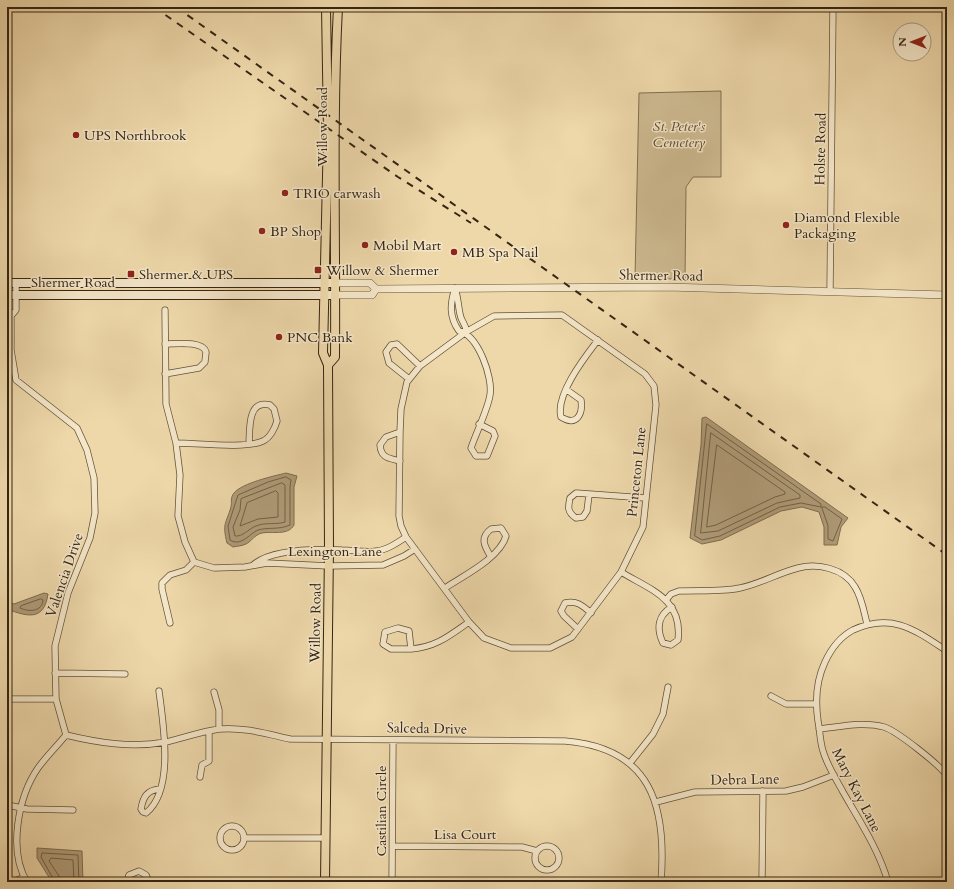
<svg xmlns="http://www.w3.org/2000/svg" width="954" height="889" viewBox="0 0 954 889" font-family="Cardo,serif">
<style>
.green{fill:#ceba91;stroke:#817053}
.water{fill:#af9b77;stroke:#7e6c50}
.lines{fill:none;stroke-linecap:round;stroke-linejoin:round}
.shore{stroke:#726046;stroke-width:1}
.minor-casing{stroke:#62523a;stroke-width:7}
.tertiary-casing{stroke:#62523a;stroke-width:8}
.secondary-casing{stroke:#342515;stroke-width:10}
.primary-casing{stroke:#342515;stroke-width:10}
.minor{stroke:#f4e6c8;stroke-width:5.5}
.tertiary{stroke:#f4e6c8;stroke-width:7}
.secondary{stroke:#f4e6c8;stroke-width:8}
.primary{stroke:#eed8aa;stroke-width:8}
.rail{stroke:#342515;stroke-width:2;stroke-dasharray:7 7;stroke-linecap:butt}
.poi-dot{fill:#8f2418;stroke:#f4e6c8;stroke-width:1.5}
.labels{text-anchor:middle;stroke-width:3;stroke-linejoin:round;paint-order:stroke}
.park-label{font-size:14px;font-style:italic;fill:#5a4a34;stroke:#f4e6c8}
.street-label{font-size:14px;fill:#342515;stroke:#f4e6c8}
.poi-label{font-size:14px;fill:#342515;stroke:#f4e6c8;text-anchor:start}
</style>
<rect width="100%" height="100%" fill="#eed8aa"/>
<filter id="stains"><feTurbulence type="fractalNoise" baseFrequency=".005" numOctaves="4"/><feColorMatrix values="0 0 0 0 .2 0 0 0 0 .09 0 0 0 0 .02 0 0 0 .5 -.17"/></filter>
<radialGradient id="worn" r=".72"><stop offset=".6" stop-color="#630" stop-opacity="0"/><stop offset="1" stop-color="#630" stop-opacity=".3"/></radialGradient>
<path class="green" d="M721,91V177H693L686,187L685,279H635L639,93Z"/>
<path class="water" d="M706,417L848,518L841,527L837,545H824V527L819,512L802,507L781,511L721,540L702,544L690,538L701,445L702,418Z
M286,473L297,476L294,487V525C288,536 272,531 262,533C254,535 252,541 246,544C242,546 237,546 233,547L227,543C222,523 226,524 231,507C232,502 230,498 234,493C242,483 274,476 286,473Z
M44,593L48,594C44,621 28,617 7,609V602L14,604Z
M37,848L82,851L83,882H52L37,858Z"/>
<g class="lines">
<path class="shore" d="M707,424L821,504V507L801,503L780,507L720,536L702,540L695,536Z
M711,433L800,495V498L777,503L718,531L701,533Z
M717,445L785,492V494L775,497L716,525L707,527Z
M286,477L291,480L290,487V525C279,530 268,527 258,530C249,534 241,547 230,540L228,526L238,495L268,482Z
M282,483L285,485V522C276,525 265,522 256,526C248,529 243,537 235,536L233,527L240,510L241,499Z
M276,491L278,493V517L258,519L240,526L247,503Z
M822,507H825L842,519L833,541L828,539V526Z
M41,599L43,600C42,612 29,612 20,608L21,606Z
M55,882L41,857L42,853L78,855L79,882
M60,882L59,876L49,861L51,858L73,860L74,882"/>
<g class="minor-casing">
<path id="minor" d="M7,283V310L11,316V350L16,380L77,428L87,450L94,478L95,513L90,538L68,593L55,646L56,699L66,735C57,746 46,757 38,768C18,797 8,851 27,882
M455,288C450,304 449,317 459,331C478,335 493,377 490,395C488,409 476,433 471,448L476,456H487L495,436L493,431L479,424
M455,288C458,297 458,305 460,314C461,322 467,325 466,332
M830,291L833,7
M165,310L166,404L176,443L180,475L178,516L185,542L194,562L186,570L170,575L162,583V589L170,623
M562,315L645,374L654,386L656,405L643,527L621,572L572,637L550,648H511L484,638L469,622L406,537L401,526L399,516L400,432L401,409L407,382L420,366L466,332L494,316Z
M11,316L16,310V283
M165,344C175,344 203,340 206,352C206,355 205,359 205,362L199,368L165,374
M409,379L389,363L386,352L391,345L397,344L420,366
M567,390L581,400C583,414 577,427 561,417C555,395 585,357 598,340
M176,443C196,443 247,449 263,441C270,438 275,428 277,421L274,409L270,405C247,399 250,430 249,444
M400,461C388,458 381,458 380,445L386,437L400,432
M589,495L587,511L583,517L576,518C567,512 568,507 570,498L576,493L645,498
M194,562L214,568L245,567L267,563L329,566L383,565L404,556L415,549
M253,565C272,549 318,549 342,550C353,550 365,553 376,551C387,550 397,543 406,537
M621,572C651,590 683,599 678,640L671,645L663,643C656,628 658,615 672,607
M445,588C463,576 500,558 506,536L501,528L491,529C479,538 485,547 491,557
M666,600L671,594L679,591C699,590 721,592 740,588C760,584 778,573 798,568C817,563 844,568 855,587C862,598 864,612 867,624
M578,629L564,616L561,611L565,603C576,600 582,605 591,613
M411,649H391L383,644L385,632L398,628L409,631L411,649C436,647 449,636 469,622
M55,673L125,674
M159,691C163,723 175,790 146,813L143,812L141,809C143,797 147,790 160,789
M214,692L219,710V729
M771,696L786,704H816
M7,699H56
M819,729C839,727 864,721 884,727C897,731 940,765 947,776
M66,735C99,743 132,748 166,742C184,738 202,731 220,729C244,727 267,734 290,739L565,741C651,748 667,805 661,882
M630,763L653,734L663,714L668,687
M200,777L202,765L209,761V732
M656,802L695,792L786,791L803,787L834,775
M7,805L27,809L73,810
M220 838a12 12 0 1 1 24 0a12 12 0 1 1-24 0Z
M244,838H326
M393,846L522,847L537,851
M535 858a12 12 0 1 1 24 0a12 12 0 1 1-24 0Z
M14,882L24,877
M127,882L129,875L139,871L146,875L149,882
M392,882L393,740
M762,882L763,791
M888,882C879,850 859,820 843,792C836,779 827,765 823,751C820,742 820,731 818,721C815,700 816,681 825,662C831,649 840,637 853,630C892,612 915,630 947,651"/>
</g>
<g class="tertiary-casing">
<path id="tertiary" d="M336,283H370L376,289L667,287L947,295
M336,295H372L376,289"/>
</g>
<g class="secondary-casing">
<path id="secondary" d="M7,283H336
M7,295H336"/>
</g>
<g class="primary-casing">
<path id="primary" d="M328,365L335,357C336,240 332,124 338,7
M325,882L329,549L328,365L323,353L328,132L326,7"/>
</g>
<use href="#minor" class="minor"/>
<use href="#tertiary" class="tertiary"/>
<use href="#secondary" class="secondary"/>
<use href="#primary" class="primary"/>
<path class="rail" d="M154,7L398,177L471,223
M176,7L947,555"/>
</g>
<g class="poi-dot">
<circle cx="76" cy="135" r="4"/>
<circle cx="285" cy="193" r="4"/>
<circle cx="786" cy="225" r="4"/>
<circle cx="262" cy="231" r="4"/>
<circle cx="365" cy="245" r="4"/>
<circle cx="454" cy="252" r="4"/>
<rect x="314" y="266" width="8" height="8" rx="2"/>
<rect x="127" y="270" width="8" height="8" rx="2"/>
<circle cx="279" cy="337" r="4"/>
</g>
<g class="labels">
<g class="park-label">
<text x="679" y="131">St. Peter's<tspan x="679" dy="16">Cemetery</tspan></text>
</g>
<g class="street-label">
<text transform="translate(322 127) rotate(-90)" y="5">Willow Road</text>
<text transform="translate(820 149) rotate(-89)" y="5">Holste Road</text>
<text transform="translate(661 275) rotate(1)" y="5">Shermer Road</text>
<text x="73" y="287">Shermer Road</text>
<text transform="translate(636 472) rotate(-84)" y="5">Princeton Lane</text>
<text x="335" y="556">Lexington Lane</text>
<text transform="translate(64 575) rotate(-71)" y="5">Valencia Drive</text>
<text transform="translate(315 623) rotate(-89)" y="5">Willow Road</text>
<text transform="translate(427 728) rotate(1)" y="5">Salceda Drive</text>
<text transform="translate(745 779) rotate(-1)" y="5">Debra Lane</text>
<text transform="translate(857 790) rotate(63)" y="5">Mary Kay Lane</text>
<text transform="translate(381 811) rotate(-90)" y="5">Castilian Circle</text>
<text x="465" y="839">Lisa Court</text>
</g>
<g class="poi-label">
<text x="84" y="140">UPS Northbrook</text>
<text x="293" y="198">TRIO carwash</text>
<text x="794" y="222">Diamond Flexible<tspan x="794" dy="16">Packaging</tspan></text>
<text x="270" y="236">BP Shop</text>
<text x="373" y="250">Mobil Mart</text>
<text x="462" y="257">MB Spa Nail</text>
<text x="326" y="275">Willow &amp; Shermer</text>
<text x="139" y="279">Shermer &amp; UPS</text>
<text x="287" y="342">PNC Bank</text>
</g>
</g>
<rect width="954" height="889" fill="none" stroke="#eed8aa" stroke-width="24"/>
<rect x="8" y="8" width="938" height="873" fill="none" stroke="#342515" stroke-width="2"/>
<rect x="12" y="12" width="930" height="865" fill="none" stroke="#342515"/>
<g transform="translate(912 42) rotate(270)"><circle r="19" fill="#f4e6c8" stroke="#a79980"/>
<path d="M0-3L7 15L0 10L-7 15Z" fill="#8f2418"/>
<text y="-6" font-size="11" font-weight="bold" text-anchor="middle" fill="#342515">N</text>
</g>
<rect width="100%" height="100%" filter="url(#stains)"/>
<rect width="100%" height="100%" fill="url(#worn)"/>
</svg>
